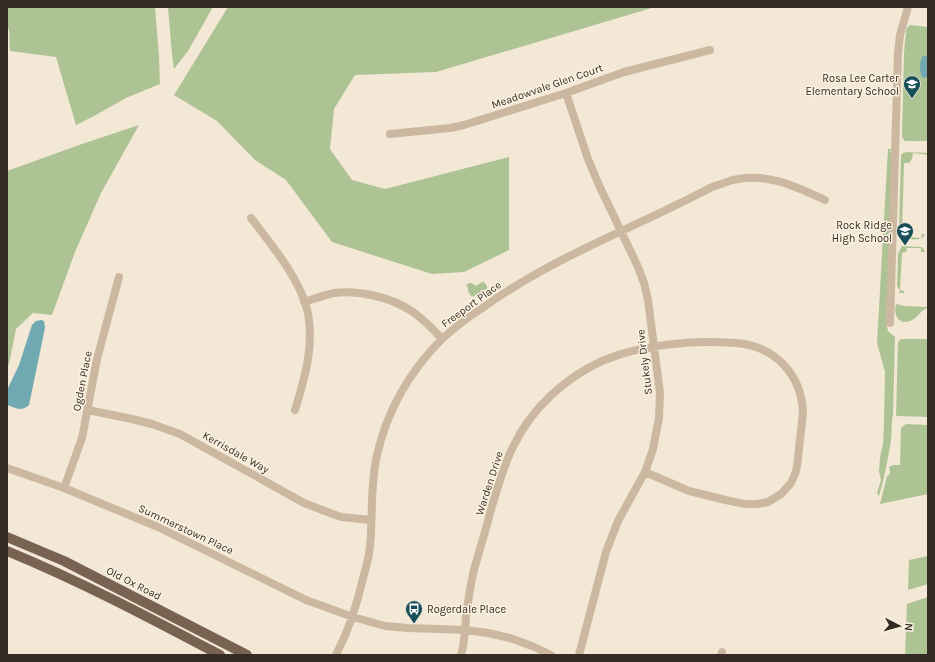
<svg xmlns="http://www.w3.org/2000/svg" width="935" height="662" viewBox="0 0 935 662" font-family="Karla,sans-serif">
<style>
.green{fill:#aec394}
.water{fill:#71a9b2}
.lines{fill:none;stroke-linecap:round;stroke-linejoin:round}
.minor{stroke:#ccb8a0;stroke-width:8}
.major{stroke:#786353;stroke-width:10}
.labels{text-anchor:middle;stroke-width:3;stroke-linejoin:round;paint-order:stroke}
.poi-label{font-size:11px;fill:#352b24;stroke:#fbf1e1;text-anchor:end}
.street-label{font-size:11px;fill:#352b24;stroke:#fbf1e1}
</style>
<rect width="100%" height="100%" fill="#f3e8d5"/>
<path class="green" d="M7,7H155L159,56L160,84L126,98L94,116L76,125L56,57L10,51L9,30L7,26Z
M168,7H213L188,51L174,69L172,55Z
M228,7H655L436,72L355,75L334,109L330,149L352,180L385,189L509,157V250L464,272L432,274L332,242L286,180L255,160L217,121L174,95Z
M910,25L928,27V141H905L902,137L904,53L906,31L907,28Z
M139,125L101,193L75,252L52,315L33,313L16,329L9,364L7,368V171L82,144Z
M888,149H892L890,151L892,154L887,326L888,331L895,337L893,415C891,424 892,432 891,440C888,459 884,479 879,496L877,493L881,480L879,472L880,457L883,444L884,422L885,372L877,343Z
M907,152L928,153V155L913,153L912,159L909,163H904L902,231L907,232V237L921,238L922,234H925C922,242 910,239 902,238V236L899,233V231L901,155L903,153Z
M903,246L921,247L923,248L925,252H921V248H907L906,252L902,253L900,290L904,291V293H899L900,291L897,286L898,254L901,248V247Z
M482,282H484L487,286V289L472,297L468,291V288L466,285L469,283H472L476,286Z
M896,304L904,306L928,307V308C920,310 917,319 910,321C898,326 893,313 896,304Z
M901,339H928V417L896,416L898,342Z
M906,424L928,425V494L880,504L887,476L889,475L890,471L889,467L893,465H900L901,428Z
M928,556V584L908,590L909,560Z
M928,597V655H905L907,604Z"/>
<path class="water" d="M923,56H928V77L923,78C919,74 919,61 923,56Z
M41,320L44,321L45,328L29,405C22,412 15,408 7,405V390L19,365L30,331L32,325L36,321Z"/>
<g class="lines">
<path class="minor" d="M566,93L588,159L598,183L638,267L644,283L648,300L660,393L659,418L653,449L645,472L618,521L606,552L579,655
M390,134L450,128L464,125L566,93L624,72L710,50
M251,218C271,244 301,280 308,313C314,346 305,378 295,410
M304,302C314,299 324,295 334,293C360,290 391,297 413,312C424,320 433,329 442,339
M890,323L898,53L900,35L908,7
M88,410L132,419L152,424L180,434L304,503L330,513L341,517L371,520
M7,468L64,488L158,527L306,600L353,617L385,626L408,628L465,630L488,633L510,638L532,646L551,655
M64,488L82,438L97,359L119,277
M336,655C349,630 357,605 363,578C366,568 369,557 370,546C373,516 370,485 377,455C387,411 410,371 442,339C454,328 467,318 481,309C552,257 635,228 712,187C719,185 726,182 733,180C767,172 795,186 825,200
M461,655C465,643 465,629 466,616C468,602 470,588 473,574C478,554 485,534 490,513C497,490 503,466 514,445C532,408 565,378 602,361C642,344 694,340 736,343C775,346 801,374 803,412L797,467L795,474L791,483L781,494L768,502L757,504H745L730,501L689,491L645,472
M721,655L722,652"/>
<path class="major" d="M7,537L64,561L247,655
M7,551C80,581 150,618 220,655"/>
</g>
<defs>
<g id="school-pin" transform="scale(0.9)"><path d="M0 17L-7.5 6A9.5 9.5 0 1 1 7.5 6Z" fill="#164e59" stroke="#fbf1e1"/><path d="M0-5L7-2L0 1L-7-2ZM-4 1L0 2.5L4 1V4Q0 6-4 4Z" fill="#fff"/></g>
<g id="bus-pin" transform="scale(0.9)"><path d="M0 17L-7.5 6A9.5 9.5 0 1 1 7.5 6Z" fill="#164e59" stroke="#fbf1e1"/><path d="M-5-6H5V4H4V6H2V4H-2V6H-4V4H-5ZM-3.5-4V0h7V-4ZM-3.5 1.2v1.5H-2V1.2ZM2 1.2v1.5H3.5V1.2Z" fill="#fff"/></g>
</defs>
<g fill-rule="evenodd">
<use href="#school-pin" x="912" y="84"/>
<use href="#school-pin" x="905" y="231"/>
<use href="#bus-pin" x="414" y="609"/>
</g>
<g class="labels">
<g class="poi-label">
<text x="899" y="82">Rosa Lee Carter<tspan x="899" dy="13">Elementary School</tspan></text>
<text x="892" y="229">Rock Ridge<tspan x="892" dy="13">High School</tspan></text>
<text x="427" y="613" text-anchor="start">Rogerdale Place</text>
</g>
<g class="street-label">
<text transform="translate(547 86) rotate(-19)" y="4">Meadowvale Glen Court</text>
<text transform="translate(471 304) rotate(-36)" y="4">Freeport Place</text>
<text transform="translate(644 362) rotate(-97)" y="4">Stukely Drive</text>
<text transform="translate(82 381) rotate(-79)" y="4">Ogden Place</text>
<text transform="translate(236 452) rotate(29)" y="4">Kerrisdale Way</text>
<text transform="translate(489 483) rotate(-72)" y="4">Warden Drive</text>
<text transform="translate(186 529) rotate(25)" y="4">Summerstown Place</text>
<text transform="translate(134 583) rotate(27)" y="4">Old Ox Road</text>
</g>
</g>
<rect width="935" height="662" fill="none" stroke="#352b24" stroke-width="16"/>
<g transform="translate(899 626) rotate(96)" stroke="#fbf1e1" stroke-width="3" paint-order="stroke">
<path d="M0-3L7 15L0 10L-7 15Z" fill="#352b24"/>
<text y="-6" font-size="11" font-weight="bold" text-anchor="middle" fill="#352b24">N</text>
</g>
</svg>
